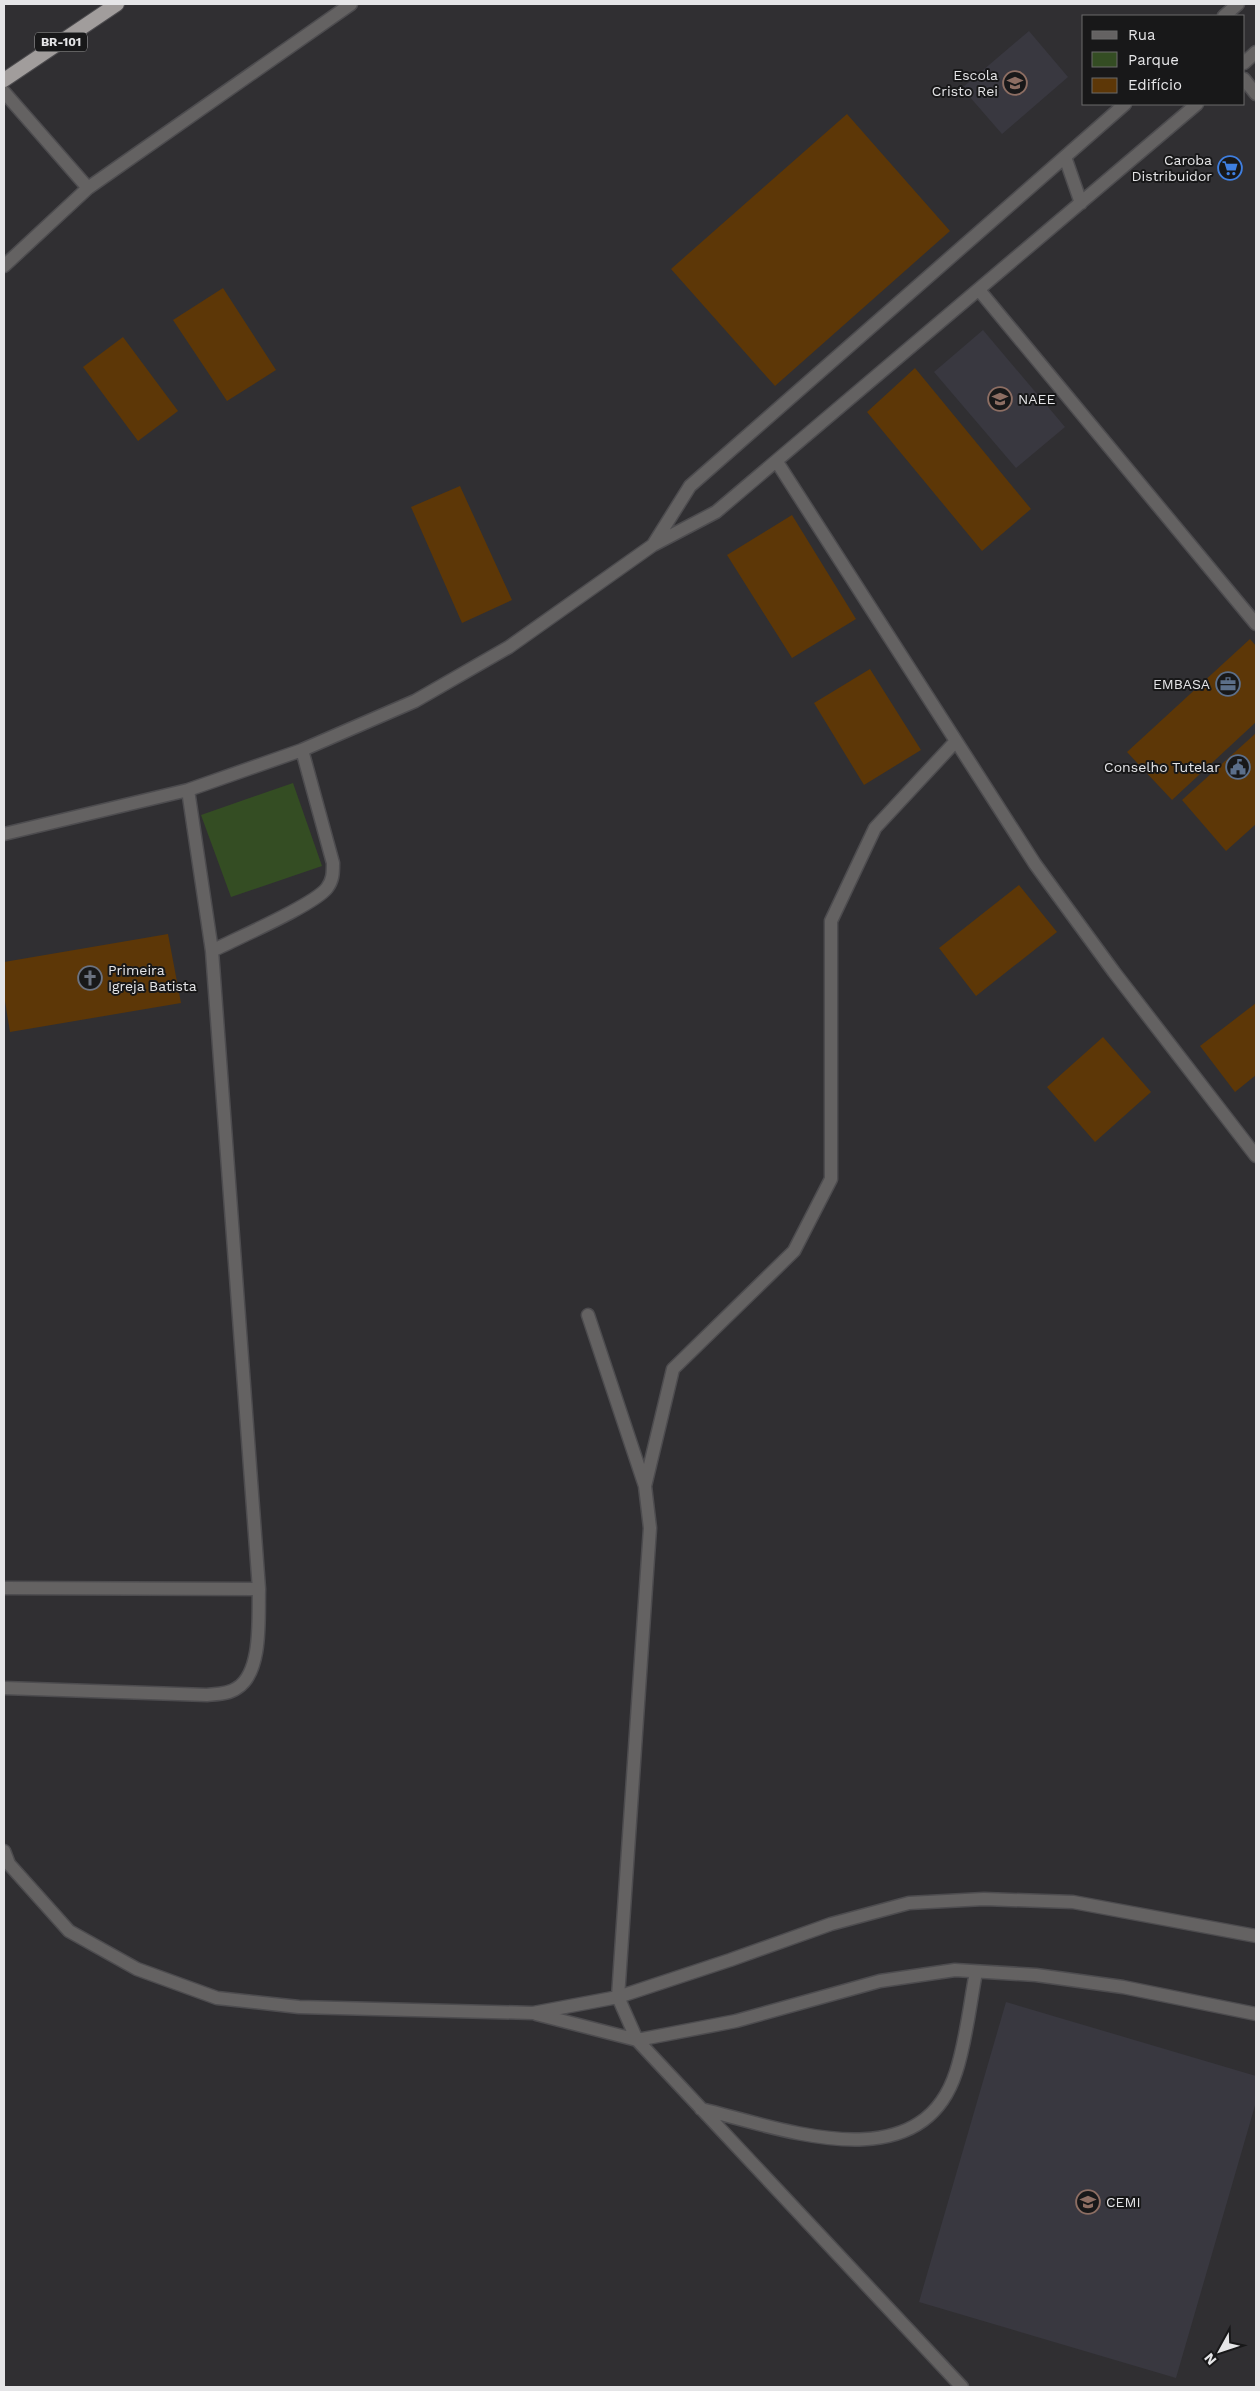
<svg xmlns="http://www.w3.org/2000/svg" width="1260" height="2391" viewBox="0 0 1260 2391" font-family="'Work Sans',sans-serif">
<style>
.built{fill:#393840}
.green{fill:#344d23}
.building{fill:#5d3707}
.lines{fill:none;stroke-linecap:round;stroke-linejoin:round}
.minor-casing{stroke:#4d4c4f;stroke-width:15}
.trunk-casing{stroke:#4d4c4f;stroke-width:16}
.minor{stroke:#646262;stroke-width:12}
.trunk{stroke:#a19d9c;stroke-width:14}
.labels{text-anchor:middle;stroke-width:4;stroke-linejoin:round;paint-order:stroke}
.shield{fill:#181819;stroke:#a8a8a9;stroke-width:1}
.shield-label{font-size:12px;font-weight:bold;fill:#e5e5e7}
.poi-label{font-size:14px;fill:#e5e5e7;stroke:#181819;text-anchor:end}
</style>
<rect width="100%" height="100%" fill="#302f32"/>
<path class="built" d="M1029,31L1068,77L1002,134L962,88Z
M983,330L1065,427L1016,468L934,372Z
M1006,2002L1256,2076V2102L1176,2378L919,2302Z"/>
<path class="green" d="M293,783L322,866L231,897L201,815Z"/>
<path class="building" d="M847,114L950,231L775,386L671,269Z
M223,288L276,370L227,401L173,320Z
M123,337L178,411L138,441L83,367Z
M915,368L1031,509L982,551L867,412Z
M460,486L512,600L462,623L411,507Z
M792,515L856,619L792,658L727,555Z
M1250,639L1256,646V722L1172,800L1127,752Z
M870,669L921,750L864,785L814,703Z
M1256,733V824L1226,851L1182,800Z
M1019,885L1057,932L976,996L939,948Z
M168,934L181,1003L10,1032L4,995V962Z
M1256,1003V1075L1235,1092L1200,1046Z
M1103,1037L1151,1092L1095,1142L1047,1087Z"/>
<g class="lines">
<g class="minor-casing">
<path id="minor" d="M1224,16L1238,4
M1244,63L1256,52
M1244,79L1256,94
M4,92L88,188L4,266
M1065,157L1081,203
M88,188L351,4
M979,290L1256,624
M777,462L1035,864L1114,972L1256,1156
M653,545L690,486L1125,104
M188,790L212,951C235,939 314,905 327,888C333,880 333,873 333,863L302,750
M4,834L188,790L302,750L415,701L509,647L653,545L716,512L1197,104
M588,1315L645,1486L650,1528L618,1997L637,2040L962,2387
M645,1486L673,1369L794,1251L831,1179V921L875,828L956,741
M4,1588L259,1589
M4,1688L207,1695C217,1694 229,1694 237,1688C263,1672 258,1616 259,1589L212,951
M4,1851L9,1864L69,1931L137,1969L217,1998L299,2007L533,2013L618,1997L730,1960L831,1924L909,1903L984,1899L1073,1902L1256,1936
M536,2014L637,2040L736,2021L880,1981L955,1970L1036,1975L1123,1987L1256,2014
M701,2109C781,2128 920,2183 956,2072C966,2042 970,2003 976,1972"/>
</g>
<g class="trunk-casing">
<path id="trunk" d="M4,80L117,4"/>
</g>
<use href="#minor" class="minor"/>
<use href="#trunk" class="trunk"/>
</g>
<defs>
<g id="school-ring" transform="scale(1.25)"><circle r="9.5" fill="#181819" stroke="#8d6e63" stroke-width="1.5"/><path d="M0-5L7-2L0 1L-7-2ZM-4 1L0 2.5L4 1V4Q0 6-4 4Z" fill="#8d6e63"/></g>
<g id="supermarket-ring" transform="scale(1.25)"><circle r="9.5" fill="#181819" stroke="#3f7fe0" stroke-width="1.5"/><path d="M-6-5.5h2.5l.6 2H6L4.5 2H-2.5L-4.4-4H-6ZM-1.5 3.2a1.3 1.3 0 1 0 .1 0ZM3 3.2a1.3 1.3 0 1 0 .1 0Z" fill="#3f7fe0"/></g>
<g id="office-ring" transform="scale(1.25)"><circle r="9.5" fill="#181819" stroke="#5c6f8a" stroke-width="1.5"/><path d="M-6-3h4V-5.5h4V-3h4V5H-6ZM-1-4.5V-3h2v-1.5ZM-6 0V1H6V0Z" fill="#5c6f8a"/></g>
<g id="civic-ring" transform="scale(1.25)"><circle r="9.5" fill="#181819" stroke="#5c6f8a" stroke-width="1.5"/><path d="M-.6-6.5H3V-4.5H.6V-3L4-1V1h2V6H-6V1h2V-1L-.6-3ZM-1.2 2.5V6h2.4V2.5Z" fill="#5c6f8a"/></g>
<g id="church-ring" transform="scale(1.25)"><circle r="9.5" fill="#181819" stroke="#6b7280" stroke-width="1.5"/><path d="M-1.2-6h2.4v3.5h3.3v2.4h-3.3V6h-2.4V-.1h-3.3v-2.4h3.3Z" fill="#6b7280"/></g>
</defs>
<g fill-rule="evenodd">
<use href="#school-ring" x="1015" y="83"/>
<use href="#supermarket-ring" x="1230" y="168"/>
<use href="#school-ring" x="1000" y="399"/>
<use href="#office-ring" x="1228" y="684"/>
<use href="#civic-ring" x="1238" y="767"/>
<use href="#church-ring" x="90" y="978"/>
<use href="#school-ring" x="1088" y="2202"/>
</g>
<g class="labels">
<rect class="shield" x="35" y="32.5" width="52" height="19" rx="4"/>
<g class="shield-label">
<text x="61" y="46">BR-101</text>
</g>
<g class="poi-label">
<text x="998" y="80">Escola<tspan x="998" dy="16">Cristo Rei</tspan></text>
<text x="1212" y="165">Caroba<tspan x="1212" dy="16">Distribuidor</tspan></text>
<text x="1018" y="404" text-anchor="start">NAEE</text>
<text x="1210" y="689">EMBASA</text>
<text x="1220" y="772">Conselho Tutelar</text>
<text x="108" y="975" text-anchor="start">Primeira<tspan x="108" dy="16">Igreja Batista</tspan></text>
<text x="1106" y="2207" text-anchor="start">CEMI</text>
</g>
</g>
<rect width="1260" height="2391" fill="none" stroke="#e5e5e7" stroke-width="10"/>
<rect x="1082" y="15" width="162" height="90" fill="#181819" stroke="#6a6a6b"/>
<rect x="1092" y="31" width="25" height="8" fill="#646262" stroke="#6a6a6b"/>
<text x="1128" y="40" font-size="15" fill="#e5e5e7">Rua</text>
<rect x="1092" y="52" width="25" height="15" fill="#344d23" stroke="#6a6a6b"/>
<text x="1128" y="65" font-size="15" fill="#e5e5e7">Parque</text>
<rect x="1092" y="78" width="25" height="15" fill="#5d3707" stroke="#6a6a6b"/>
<text x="1128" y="90" font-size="15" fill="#e5e5e7">Edifício</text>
<g transform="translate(1220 2351) rotate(230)" stroke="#181819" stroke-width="4" paint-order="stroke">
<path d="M0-4L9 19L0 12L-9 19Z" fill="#e5e5e7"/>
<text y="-8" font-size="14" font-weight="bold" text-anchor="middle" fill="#e5e5e7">N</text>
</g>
</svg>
